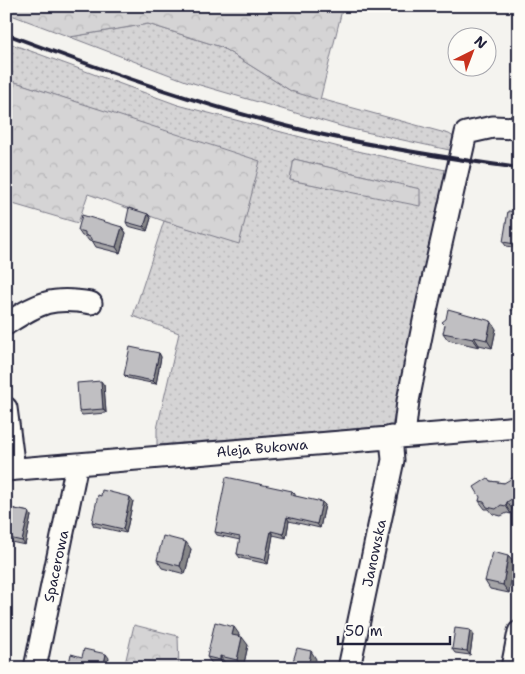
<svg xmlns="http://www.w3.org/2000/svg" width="525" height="674" viewBox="0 0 525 674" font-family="'Shantell Sans',sans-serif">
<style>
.grass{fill:url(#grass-dots);stroke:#7c7b88;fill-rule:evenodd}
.forest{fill:url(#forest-crowns);stroke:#7c7b88}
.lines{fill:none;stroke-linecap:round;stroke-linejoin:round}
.minor-casing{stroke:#22223b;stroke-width:25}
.minor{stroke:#fdfcf7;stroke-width:21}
.rail{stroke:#22223b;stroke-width:4}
.wall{fill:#a5a4a7;stroke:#22223b}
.shaded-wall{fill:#868688;stroke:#22223b}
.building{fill:#c0bfc2;stroke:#22223b}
.labels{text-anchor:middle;stroke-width:4.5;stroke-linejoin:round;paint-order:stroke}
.street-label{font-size:14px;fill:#22223b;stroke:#fdfcf7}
</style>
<defs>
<pattern id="grass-dots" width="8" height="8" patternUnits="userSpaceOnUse" patternTransform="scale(1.25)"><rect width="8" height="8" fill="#d5d4d5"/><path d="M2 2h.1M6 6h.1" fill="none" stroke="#b7b6b8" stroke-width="1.8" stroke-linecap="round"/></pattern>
<pattern id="forest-crowns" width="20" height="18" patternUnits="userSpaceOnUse" patternTransform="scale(1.25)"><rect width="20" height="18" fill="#d5d4d5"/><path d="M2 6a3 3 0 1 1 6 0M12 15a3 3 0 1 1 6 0" fill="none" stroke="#b7b6b8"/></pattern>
</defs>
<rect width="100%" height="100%" fill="#f4f3ef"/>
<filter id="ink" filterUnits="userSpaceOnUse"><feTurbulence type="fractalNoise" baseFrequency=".02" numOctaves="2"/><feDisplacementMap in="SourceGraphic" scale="10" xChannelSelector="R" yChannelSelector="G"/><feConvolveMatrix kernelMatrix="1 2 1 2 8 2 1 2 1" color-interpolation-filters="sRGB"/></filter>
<g filter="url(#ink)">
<path class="grass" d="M148,24L221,47L291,91L449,134L457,139L454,151L347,128L186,81L70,37Z
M6,42L178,105L339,147L450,171L392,426L157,445V429L179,333L133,316L164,221L239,243L259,162L6,79ZM294,159L419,189L420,205L290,180Z"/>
<path class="forest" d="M6,6H343L320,100L291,91L221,47L148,24L70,37L6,13Z
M6,79L260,161L239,244L164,221L88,194L78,223L6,202Z
M294,159L420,189V206L290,180Z
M518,260L519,307L511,311Z
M134,625L178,636L179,668H124Z"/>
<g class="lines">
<g class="minor-casing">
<path id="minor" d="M6,324C40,303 50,296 91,303
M6,408L14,469
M404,436L408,401L427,306L466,133L493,127L519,128
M6,470L519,427
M35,668L77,464
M349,668L393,460L391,437
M512,668L519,632"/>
</g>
<use href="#minor" class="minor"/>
<path class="rail" d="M6,34C110,73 216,111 324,135C389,149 454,159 519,168"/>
</g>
<path class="wall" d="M519,212V242L518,248L506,246L503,242Z
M148,214L151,218L147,231L128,226L126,222Z
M122,227L126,233L120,253L96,247L93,242L89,241L86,237L82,236L78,230Z
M496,329L492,348L479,345V347L448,340L443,333Z
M159,353L161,357L156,384L127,378L124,375Z
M104,385L106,413L82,415L79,411Z
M490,481L504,483L519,484V505L512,509L511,514L507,513L501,516L493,514L489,509H485L479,501Z
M292,491L295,494V496L325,505L320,528L289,521L286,538L273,535L268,564L240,558L237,554L240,540L217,535L215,532Z
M133,501L126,533L94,526L92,522Z
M6,507L29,512L31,516L25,545L11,542L9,538L10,534H6Z
M191,549L185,574L162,568L157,560Z
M508,556L514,563L509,593L490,589L485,581Z
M470,630L473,634L470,655L455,653L452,649Z
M239,634V636L248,645L243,668L226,664L225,667L213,665L207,657Z"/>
<path class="shaded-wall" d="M148,214L151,218L147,231L144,227Z
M519,226V242L518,248L515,244Z
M122,227L126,233L120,253L116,247Z
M491,321L496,329L492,348L487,340Z
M474,337L479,345V347L473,339Z
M159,353L161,357L156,384L153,381Z
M101,381L104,385L106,413L103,409Z
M130,497L133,501L126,533L123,529Z
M322,502L325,505L320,528L317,524Z
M507,502L512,509L511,514L506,506Z
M29,512L31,516L25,545L22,541Z
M287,517L289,521L286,538L283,534Z
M271,531L273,535L268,564L265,560Z
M186,542L191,549L185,574L180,566Z
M508,556L514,563L509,593L503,585Z
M234,627L239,634L237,642L232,635Z
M470,630L473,634L470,655L467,651Z
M242,637L248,645L243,668L237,660Z
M311,651L316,659L315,668H308Z
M106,654L109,658L107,668H103Z
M220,656L226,664L225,667L220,660Z"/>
<path class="building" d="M129,208L148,214L144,227L126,222Z
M508,211L519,212V226L515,244L503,242Z
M82,215L122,227L116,247L92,241L90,237L85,235V232L78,230Z
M448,309L491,321L487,340L474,337L473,339L443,333L445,325L442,322L446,319Z
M130,347L159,353L153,381L124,375Z
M101,381L103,409L79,411L77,383Z
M226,477L292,491L291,495L322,502L317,524L287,517L283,534L271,531L265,560L237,554L240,537L215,532Z
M514,477L519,484V494L507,502L506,506L501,505L496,509L487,507L484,502L479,501L480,497L474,487L488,478L490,481L504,483Z
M102,490L130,497L123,529L92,522L98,495L101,496Z
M6,507L29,512L22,541L9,538L10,531L6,530Z
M163,536L186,542L180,566L157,560Z
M493,552L508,556L503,585L485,581Z
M215,622L234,627L232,635L242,637L237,660L220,656V660L207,657Z
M455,628L470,630L467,651L452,649Z
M297,648L311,651L308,668H291Z
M84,649L106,654L103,668H68L71,654L82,657Z"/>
</g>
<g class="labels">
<g class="street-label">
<text transform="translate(262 448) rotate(-5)" y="5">Aleja Bukowa</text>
<text transform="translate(374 553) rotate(-78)" y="5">Janowska</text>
<text transform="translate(56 566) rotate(-78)" y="5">Spacerowa</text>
</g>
</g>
<rect width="525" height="674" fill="none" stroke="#fdfcf7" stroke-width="25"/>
<rect x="12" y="12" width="500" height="649" fill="none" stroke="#22223b" stroke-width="2" filter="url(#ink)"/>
<g transform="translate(472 52) rotate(42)"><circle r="24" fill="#fdfcf7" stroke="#a5a5ac"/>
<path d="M0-4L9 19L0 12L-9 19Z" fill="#c8321e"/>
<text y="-8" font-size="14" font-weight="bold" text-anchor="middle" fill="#22223b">N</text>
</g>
<path d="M338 636v8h112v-8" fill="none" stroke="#22223b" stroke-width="2.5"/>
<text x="345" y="636" font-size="15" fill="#22223b" stroke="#fdfcf7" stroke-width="4" paint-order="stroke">50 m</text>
</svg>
